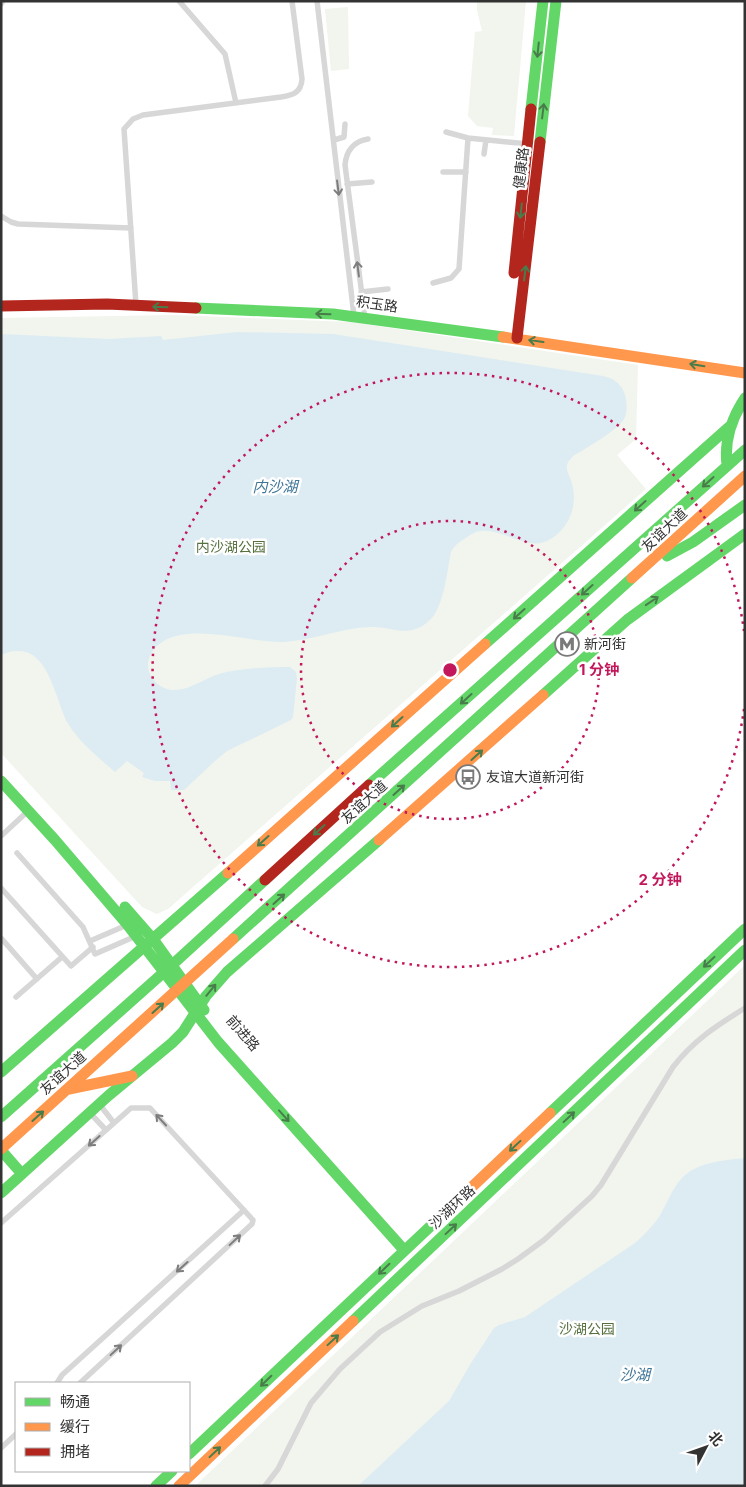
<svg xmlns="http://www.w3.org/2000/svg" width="746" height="1487" viewBox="0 0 746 1487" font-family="Inter,'Noto Sans SC',sans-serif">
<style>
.green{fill:#f1f5ed}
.water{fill:#ddebf3}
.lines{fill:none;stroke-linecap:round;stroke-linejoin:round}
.lane{stroke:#d7d7d7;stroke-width:5.5}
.fast{stroke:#63d668;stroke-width:11}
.slow{stroke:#ff974d;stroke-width:11}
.jam{stroke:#b3261e;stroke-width:11}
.oneway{stroke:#497c4b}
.oneway2{stroke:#7d7d7d}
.ring{fill:none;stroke:#c2185b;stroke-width:2.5;stroke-dasharray:2.5 5}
.labels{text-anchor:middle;stroke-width:5;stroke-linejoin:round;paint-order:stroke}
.street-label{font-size:14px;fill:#333;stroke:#fff}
.park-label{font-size:14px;fill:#56703f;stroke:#fff}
.poi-label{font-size:14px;fill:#333;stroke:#fff;text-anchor:start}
.water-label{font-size:15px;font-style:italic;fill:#3f7597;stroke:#fff}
.centre{fill:#c2185b;stroke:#fff;stroke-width:2.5}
.ring-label{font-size:15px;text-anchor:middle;font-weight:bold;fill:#c2185b;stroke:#fff;stroke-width:5;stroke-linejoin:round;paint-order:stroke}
</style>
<rect width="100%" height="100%" fill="#fff"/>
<path class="green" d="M477,1H526L514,136L492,135L493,128L477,126L468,116L475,32L482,31L477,10Z
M348,7L349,69L331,71L325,9Z
M174,315L351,322L638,365L636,439L617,455L646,489L168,909L157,914L142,907L1,753V318Z
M745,965V1486H195Z"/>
<path class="water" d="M237,332L333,334L603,376C613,378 620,383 624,392C627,400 628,412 624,419C618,430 585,449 573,456C571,459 567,462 567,466C566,472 571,478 572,484C578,506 569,529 549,540C527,552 503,528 481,531C475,531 469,536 464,539C458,543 454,546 451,552C447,571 444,607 430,620C408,640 394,626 370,627C341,628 313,640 284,642C249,644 173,615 151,654C142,670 155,688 172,690C189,691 203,679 219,674C241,668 267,667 290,667L296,672L297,678L293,717L291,720L227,751L215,761L184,790H171L170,781H155L142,777L144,773L127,761L115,772C99,758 80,743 69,725C56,704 50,648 16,651C11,651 6,653 1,655V334L109,339L161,336L163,340Z
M745,1158V1486H358L449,1401L471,1363L494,1328L499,1325L525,1317L635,1243C644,1235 652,1227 659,1217C667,1204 672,1188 683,1177C698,1162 725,1160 745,1158Z"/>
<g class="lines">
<path class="lane" d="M179,1L225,54L236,103
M317,1L354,316
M1,4L3,1
M446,132L468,138L528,144
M334,140L344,137L345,124
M484,154L486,140
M443,172H466
M347,184L372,182
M1,216L11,222L18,224L131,228
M433,283L451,278L459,269L468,138
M361,292L388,289
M136,305L124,129L133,119L143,115L281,97C293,95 301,93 302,79L292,1
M365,318L345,165C346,151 354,141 368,139
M1,836L28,811
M17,853L83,927L95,954L136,936
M1,888L71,966L93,947
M1,938L37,979
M90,941L127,925
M16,997L62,957
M100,1105L114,1123
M90,1113L106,1130
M1,1223L131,1108H150L253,1220L252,1224L80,1383
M57,1383L62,1375L244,1210
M1,1448L16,1434
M265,1486L278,1469L311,1403L340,1369L380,1332L422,1306L459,1291L502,1269L518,1259L544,1240L592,1196L601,1185L673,1067C694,1040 716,1026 745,1008"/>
<path class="fast" d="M531,109L543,1
M540,142L556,1
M196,308L333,314L503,337
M727,465C724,440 731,419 745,398
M667,556L693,542L745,505
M485,644L729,427
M543,695L627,620L745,534
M1,781L55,840L126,923L218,1042L404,1250
M369,785L745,450
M125,907L153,939L204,1010
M233,939L632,578
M1,1072L228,873
M550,1113L745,929
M1,1117L172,965L265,880
M1,1150L22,1174
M1,1193L108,1096L172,1043L183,1032L206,996L227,972L379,840
M353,1321L745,950
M189,1454L436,1221
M156,1486L172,1471"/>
<path class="slow" d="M503,337L745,373
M632,578L745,476
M379,840L543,695
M228,873L485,644
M69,1089L132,1076
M1,1149L233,939
M436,1221L550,1113
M179,1486L353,1321"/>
<path class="jam" d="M514,273L531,109
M1,306L107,304L196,308
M517,338L540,142
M265,880L369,785"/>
</g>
<defs><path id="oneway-shaft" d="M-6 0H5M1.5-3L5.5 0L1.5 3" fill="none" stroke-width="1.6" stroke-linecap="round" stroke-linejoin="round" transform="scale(1.25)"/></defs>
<g class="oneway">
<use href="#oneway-shaft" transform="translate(538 50) rotate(96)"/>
<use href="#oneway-shaft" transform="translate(543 111) rotate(-83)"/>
<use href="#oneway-shaft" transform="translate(521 211) rotate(96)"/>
<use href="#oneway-shaft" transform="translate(525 273) rotate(-83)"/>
<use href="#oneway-shaft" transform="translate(160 307) rotate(-178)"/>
<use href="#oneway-shaft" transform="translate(323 314) rotate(-178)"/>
<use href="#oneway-shaft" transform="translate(536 341) rotate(-172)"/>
<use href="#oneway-shaft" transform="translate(697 365) rotate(-171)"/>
<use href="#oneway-shaft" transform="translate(708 482) rotate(138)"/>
<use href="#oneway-shaft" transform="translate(640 506) rotate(138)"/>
<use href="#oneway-shaft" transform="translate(587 590) rotate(138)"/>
<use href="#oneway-shaft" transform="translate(652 601) rotate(-34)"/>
<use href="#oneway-shaft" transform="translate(519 614) rotate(138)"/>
<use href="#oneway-shaft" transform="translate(466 699) rotate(138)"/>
<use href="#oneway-shaft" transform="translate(397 722) rotate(138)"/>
<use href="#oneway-shaft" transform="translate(477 755) rotate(-42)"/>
<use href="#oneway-shaft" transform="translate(399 790) rotate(-42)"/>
<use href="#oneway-shaft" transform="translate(319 830) rotate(138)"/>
<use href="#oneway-shaft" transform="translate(263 841) rotate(138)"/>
<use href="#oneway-shaft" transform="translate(279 899) rotate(-42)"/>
<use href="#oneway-shaft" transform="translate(709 962) rotate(137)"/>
<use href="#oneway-shaft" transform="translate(211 990) rotate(-51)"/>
<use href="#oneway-shaft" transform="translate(158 1008) rotate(-42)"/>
<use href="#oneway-shaft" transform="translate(38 1116) rotate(-42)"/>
<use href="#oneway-shaft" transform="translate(284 1116) rotate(48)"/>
<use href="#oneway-shaft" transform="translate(569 1117) rotate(-43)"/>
<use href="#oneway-shaft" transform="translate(515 1146) rotate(137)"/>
<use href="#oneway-shaft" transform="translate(451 1229) rotate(-43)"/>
<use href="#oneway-shaft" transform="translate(384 1269) rotate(136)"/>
<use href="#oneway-shaft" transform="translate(333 1340) rotate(-43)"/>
<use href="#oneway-shaft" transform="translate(266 1381) rotate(136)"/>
<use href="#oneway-shaft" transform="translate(215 1452) rotate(-43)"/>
</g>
<g class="oneway2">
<use href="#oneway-shaft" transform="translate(338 188) rotate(83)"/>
<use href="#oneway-shaft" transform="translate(358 269) rotate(-97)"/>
<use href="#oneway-shaft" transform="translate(161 1120) rotate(-133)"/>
<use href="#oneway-shaft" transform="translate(94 1141) rotate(138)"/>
<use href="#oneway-shaft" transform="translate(235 1240) rotate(-43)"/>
<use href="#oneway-shaft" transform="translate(182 1267) rotate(138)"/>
<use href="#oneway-shaft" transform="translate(116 1350) rotate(-43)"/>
</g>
<g class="ring">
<circle cx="450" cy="670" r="149"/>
<path d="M744 709A297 297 0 1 1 744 631"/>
</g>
<defs>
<g id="metro-ring" transform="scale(1.25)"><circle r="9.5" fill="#fff" stroke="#7a7a7a" stroke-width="1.5"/><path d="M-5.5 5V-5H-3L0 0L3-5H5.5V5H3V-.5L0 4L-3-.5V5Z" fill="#7a7a7a"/></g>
<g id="bus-ring" transform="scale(1.25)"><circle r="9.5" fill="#fff" stroke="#7a7a7a" stroke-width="1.5"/><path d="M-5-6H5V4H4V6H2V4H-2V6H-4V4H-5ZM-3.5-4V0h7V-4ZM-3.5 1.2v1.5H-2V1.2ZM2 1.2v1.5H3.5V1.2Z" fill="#7a7a7a"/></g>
</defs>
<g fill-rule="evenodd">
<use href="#metro-ring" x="567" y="644"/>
<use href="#bus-ring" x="468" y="777"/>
</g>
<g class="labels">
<g class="street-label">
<text transform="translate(521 168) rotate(-83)" y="5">健康路</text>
<text transform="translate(377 304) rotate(8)" y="5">积玉路</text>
<text transform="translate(664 530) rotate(-43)" y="5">友谊大道</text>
<text transform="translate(364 802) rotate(-42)" y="5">友谊大道</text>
<text transform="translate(243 1033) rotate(49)" y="5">前进路</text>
<text transform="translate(63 1073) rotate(-42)" y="5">友谊大道</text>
<text transform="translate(452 1207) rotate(-43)" y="5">沙湖环路</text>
</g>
<g class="park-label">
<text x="231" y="552">内沙湖公园</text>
<text x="587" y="1334">沙湖公园</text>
</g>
<g class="poi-label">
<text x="584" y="649">新河街</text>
<text x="486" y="782">友谊大道新河街</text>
</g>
<g class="water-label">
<text x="275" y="492">内沙湖</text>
<text x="635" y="1380">沙湖</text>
</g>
</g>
<circle cx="450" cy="670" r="8" class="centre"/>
<g class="ring-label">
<text x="599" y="675">1 分钟</text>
<text x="660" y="885">2 分钟</text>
</g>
<rect width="746" height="1487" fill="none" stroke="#333333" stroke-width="5"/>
<rect x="15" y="1382" width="175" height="90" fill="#ffffff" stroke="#adadad"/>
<rect x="25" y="1398" width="25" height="8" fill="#63d668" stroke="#adadad"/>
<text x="60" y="1407" font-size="15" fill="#333333">畅通</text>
<rect x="25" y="1423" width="25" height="8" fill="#ff974d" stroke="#adadad"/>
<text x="60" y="1432" font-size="15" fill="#333333">缓行</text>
<rect x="25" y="1448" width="25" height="8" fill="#b3261e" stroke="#adadad"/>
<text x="60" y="1457" font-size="15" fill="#333333">拥堵</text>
<g transform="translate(706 1447) rotate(49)" stroke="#ffffff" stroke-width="4" paint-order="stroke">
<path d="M0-4L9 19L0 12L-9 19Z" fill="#333333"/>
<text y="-8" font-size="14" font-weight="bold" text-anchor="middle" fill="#333333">北</text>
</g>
</svg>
